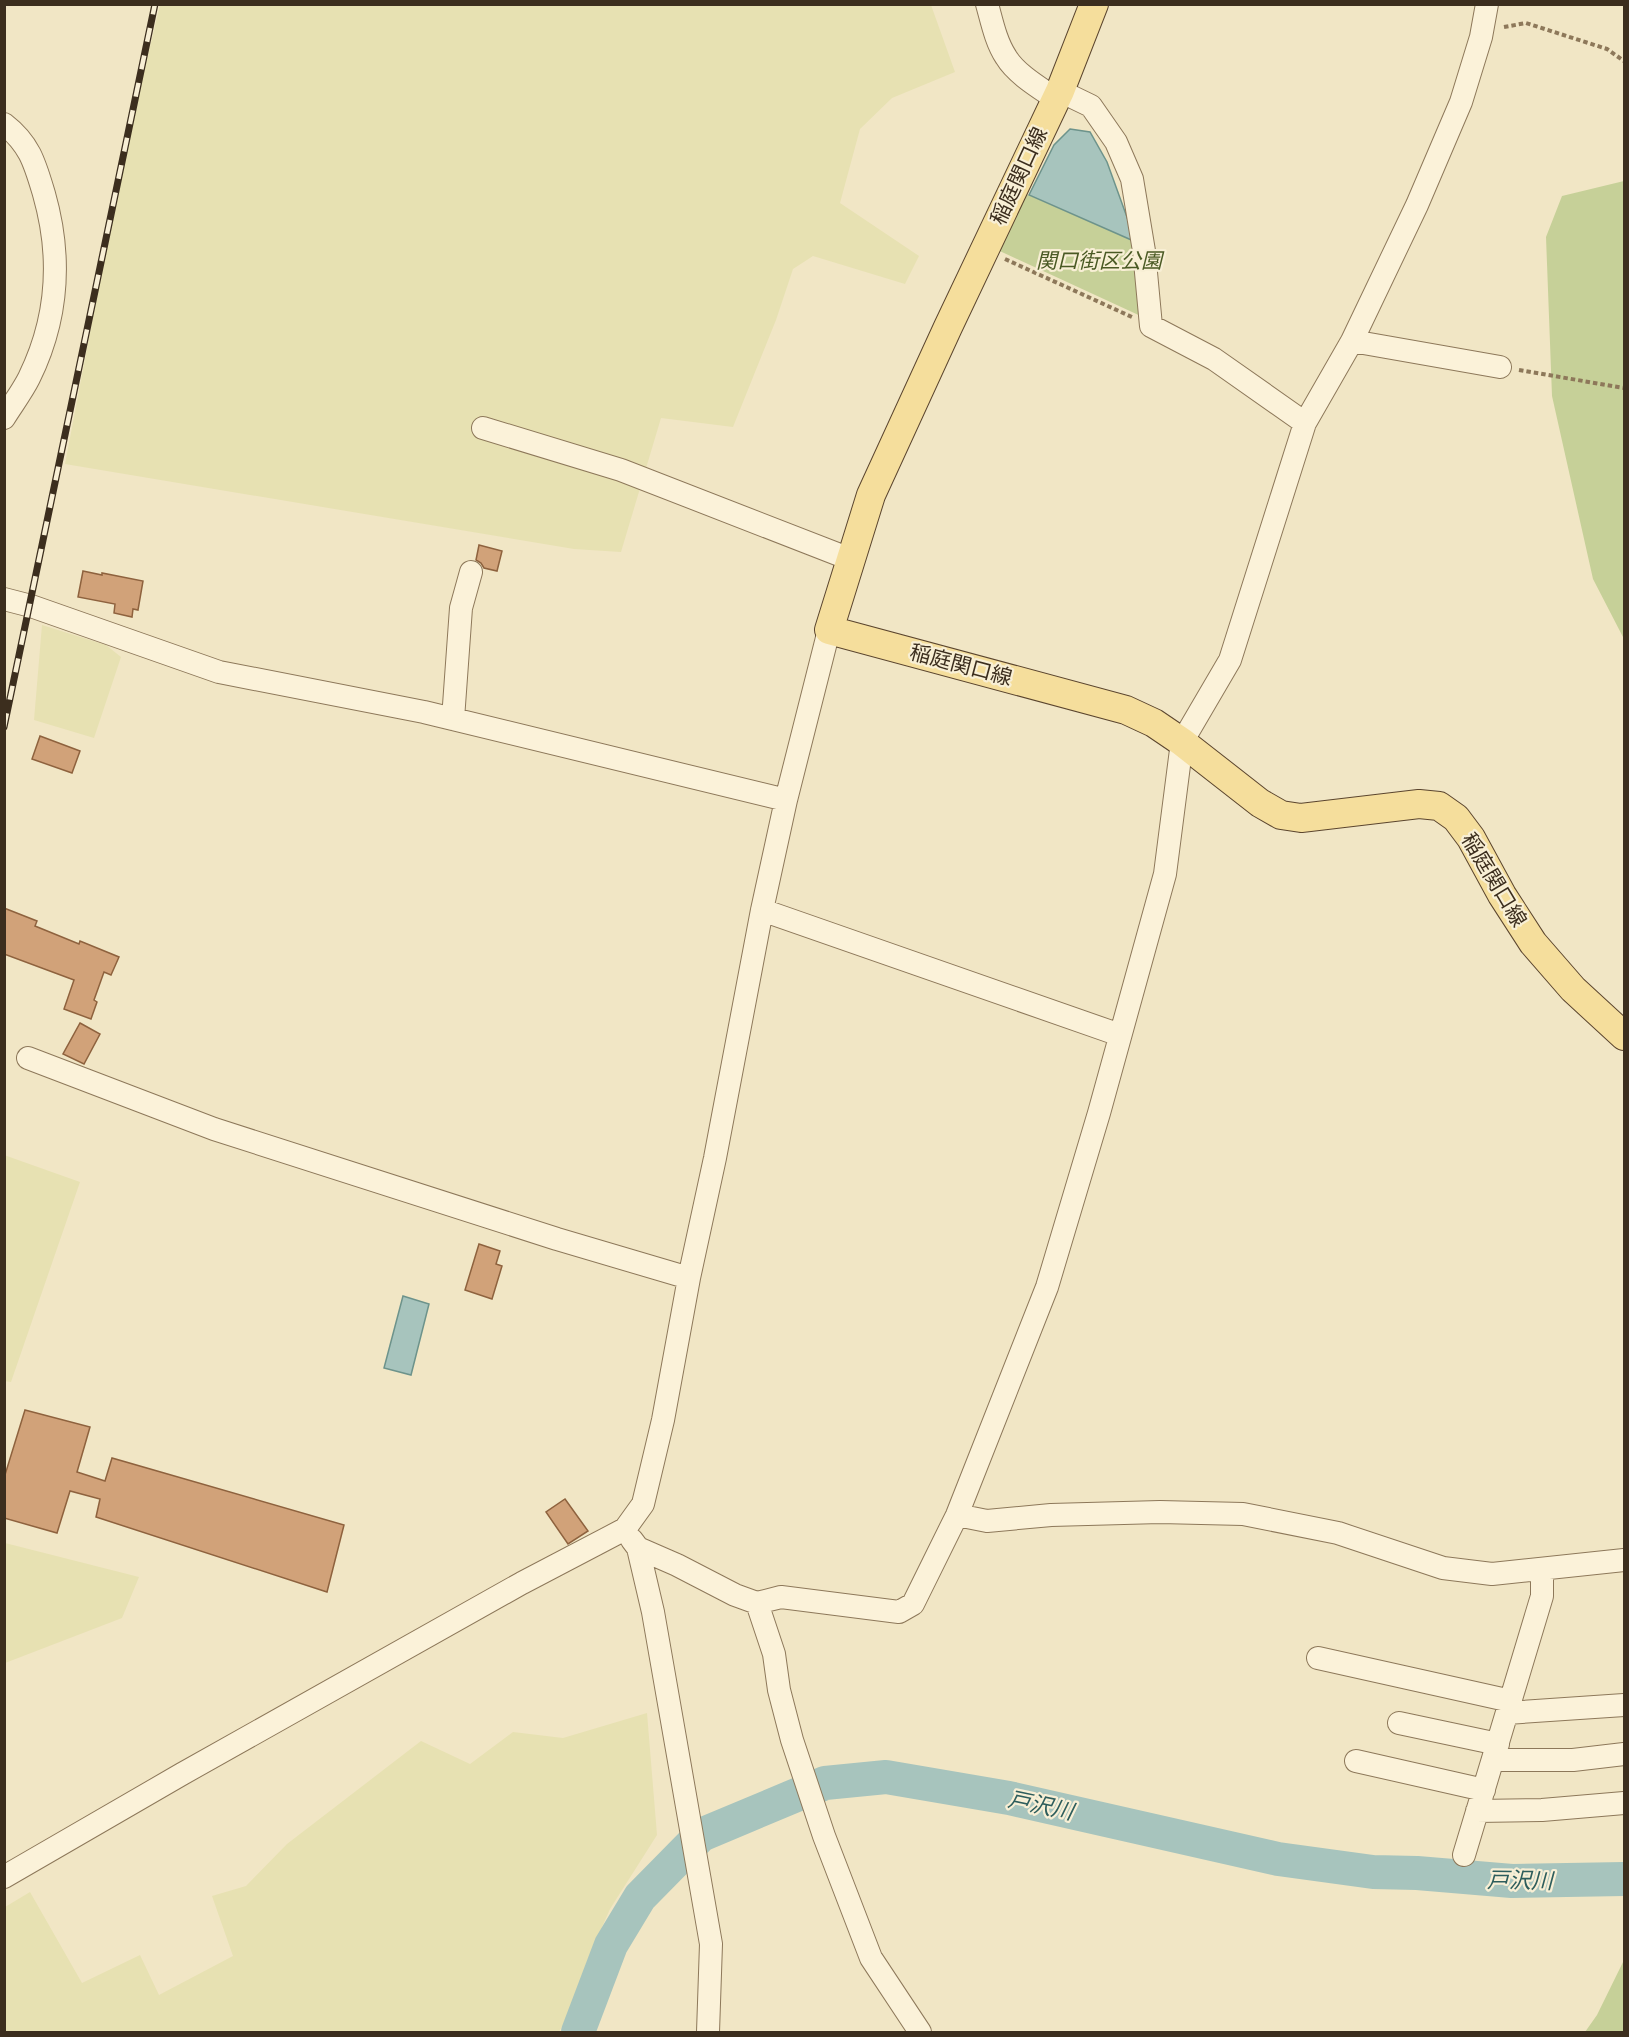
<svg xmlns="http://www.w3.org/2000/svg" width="1629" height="2037" viewBox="0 0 1629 2037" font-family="Spectral,'Noto Sans JP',serif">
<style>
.farmland{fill:#e7e1b2}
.green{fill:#c6d098}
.water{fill:#a7c4bd;stroke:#6d938b;stroke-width:1.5}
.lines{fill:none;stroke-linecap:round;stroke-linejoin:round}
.river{stroke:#a7c4bd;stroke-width:34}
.building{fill:#d1a279;stroke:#8e623e;stroke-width:1.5}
.minor-casing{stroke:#8d785a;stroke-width:24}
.major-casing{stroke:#5b452e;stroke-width:30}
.path{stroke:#8d785a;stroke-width:4;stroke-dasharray:4.5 3;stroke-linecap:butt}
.minor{stroke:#fbf2d9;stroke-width:22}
.major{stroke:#f5de9c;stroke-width:28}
.rail-casing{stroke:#3c2e1e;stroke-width:7}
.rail{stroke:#f8efd5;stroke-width:4.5;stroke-dasharray:14;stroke-linecap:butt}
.labels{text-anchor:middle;stroke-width:4.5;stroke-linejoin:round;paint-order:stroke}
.street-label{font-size:21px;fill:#3c2e1e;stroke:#f8efd5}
.park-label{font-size:21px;font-style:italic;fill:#4a5a24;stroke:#f8efd5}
.water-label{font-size:22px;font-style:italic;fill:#2d5d5c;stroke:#f8efd5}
</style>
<rect width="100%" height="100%" fill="#f1e6c5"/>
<path class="farmland" d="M160,5H931L955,72L892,98L860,129L840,203L919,256L905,284L813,256L793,269L776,320L733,427L661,418L621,552L574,549L65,464L123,159Z
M42,625L106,645L121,657L94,738L34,720Z
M4,1155L80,1182L11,1382L4,1381Z
M5,1543L139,1577L122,1618L5,1663Z
M647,1713L657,1835L610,1909L587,1961L568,2016L559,2032H5V1907L30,1892L82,1983L140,1955L159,1995L233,1956L212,1896L246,1886L287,1844L421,1741L470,1764L513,1732L563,1738Z"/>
<path class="green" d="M1624,181V639L1593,579L1552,396L1546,237L1562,196Z
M1017,190L1136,242L1145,318L991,247Z
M1624,1960V2032H1585L1597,2015Z"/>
<path class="water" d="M1070,129L1090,132L1107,162L1136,242L1029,195L1054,145Z
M403,1296L429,1304L411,1375L384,1368Z"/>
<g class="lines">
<path class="river" d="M578,2032L611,1945L640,1897L701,1835L825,1783L886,1777L1009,1798L1278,1859L1373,1872L1417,1873L1512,1881L1624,1879"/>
</g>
<path class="building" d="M479,545L502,551L497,571L484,568L481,563L476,560Z
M83,571L102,575V573L143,581L138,610L133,609L132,617L114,613L115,604L78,597Z
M40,736L80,751L72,773L32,759Z
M4,908L37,921L35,926L79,944L80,941L119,957L111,975L104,972L94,1000L97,1002L91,1019L64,1009L74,980L4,954Z
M80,1023L100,1034L84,1064L63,1054Z
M479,1244L500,1251L496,1264L502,1266L492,1299L465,1290Z
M25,1410L90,1427L77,1472L105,1481L112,1458L344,1525L327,1592L96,1517L100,1499L70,1491L57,1533L4,1518V1478Z
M565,1499L588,1531L568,1544L546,1512Z"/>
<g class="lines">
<g class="minor-casing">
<path id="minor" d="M987,4C992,22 996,42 1006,57C1016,74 1040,88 1056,99
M1060,91L1091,106L1116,142L1132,179L1144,251L1151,326L1214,359L1305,423
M4,124C30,144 35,164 44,194C62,257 58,319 29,378C22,392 12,405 4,418
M1352,341L1500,367
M483,428L621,470L850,559
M4,599L31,606L219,672L424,712L786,800
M453,719L461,608L471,572
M762,910L1120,1035
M28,1058L214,1129L557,1239L689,1278
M957,1515L987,1521L1051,1515L1160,1512L1243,1514L1338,1533L1443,1568L1492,1574L1624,1560
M632,1540L638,1548L653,1612L711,1944L708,2032
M638,1548L677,1565L735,1595L757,1603L781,1597L899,1612L913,1604L957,1515L1047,1287L1099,1113L1165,874L1182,742L1230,660L1305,423L1352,341L1417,205L1461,102L1481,37L1487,4
M757,1603L774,1654L779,1690L792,1740L824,1836L871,1958L920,2032
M1318,1658L1511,1701
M1507,1713L1624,1705
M1399,1723L1498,1744
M1493,1760H1573L1624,1754
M1356,1761L1484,1790
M1477,1811L1542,1810L1624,1803
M1464,1855L1542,1596V1569
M4,1877L182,1774L522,1583L625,1529L643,1504L663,1420L689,1278L715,1158L762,910L786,800L829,630"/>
</g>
<g class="major-casing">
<path id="major" d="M1094,4L1060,91L948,327L871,495L829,630L1126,710L1154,723L1182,742L1260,803L1281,815L1301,818L1419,804L1439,806L1456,818L1471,838L1502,895L1533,943L1573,989L1624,1036"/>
</g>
<path class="path" d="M1504,27L1526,23L1607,49L1624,61
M1005,259L1132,317
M1519,370L1624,388"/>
<use href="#minor" class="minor"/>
<use href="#major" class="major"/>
<g class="rail-casing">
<path id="rail" d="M4,727L155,4"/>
</g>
<use href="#rail" class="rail"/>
</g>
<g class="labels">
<g class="street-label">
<text transform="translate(1019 176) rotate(-65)" y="7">稲庭関口線</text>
<text transform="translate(961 665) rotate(15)" y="7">稲庭関口線</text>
<text transform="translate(1494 880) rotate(59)" y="7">稲庭関口線</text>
</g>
<g class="park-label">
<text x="1099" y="268">関口街区公園</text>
</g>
<g class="water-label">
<text transform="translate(1041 1805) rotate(12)" y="8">戸沢川</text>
<text transform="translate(1520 1880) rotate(1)" y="8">戸沢川</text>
</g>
</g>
<rect width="1629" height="2037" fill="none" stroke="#3c2e1e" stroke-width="12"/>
</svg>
